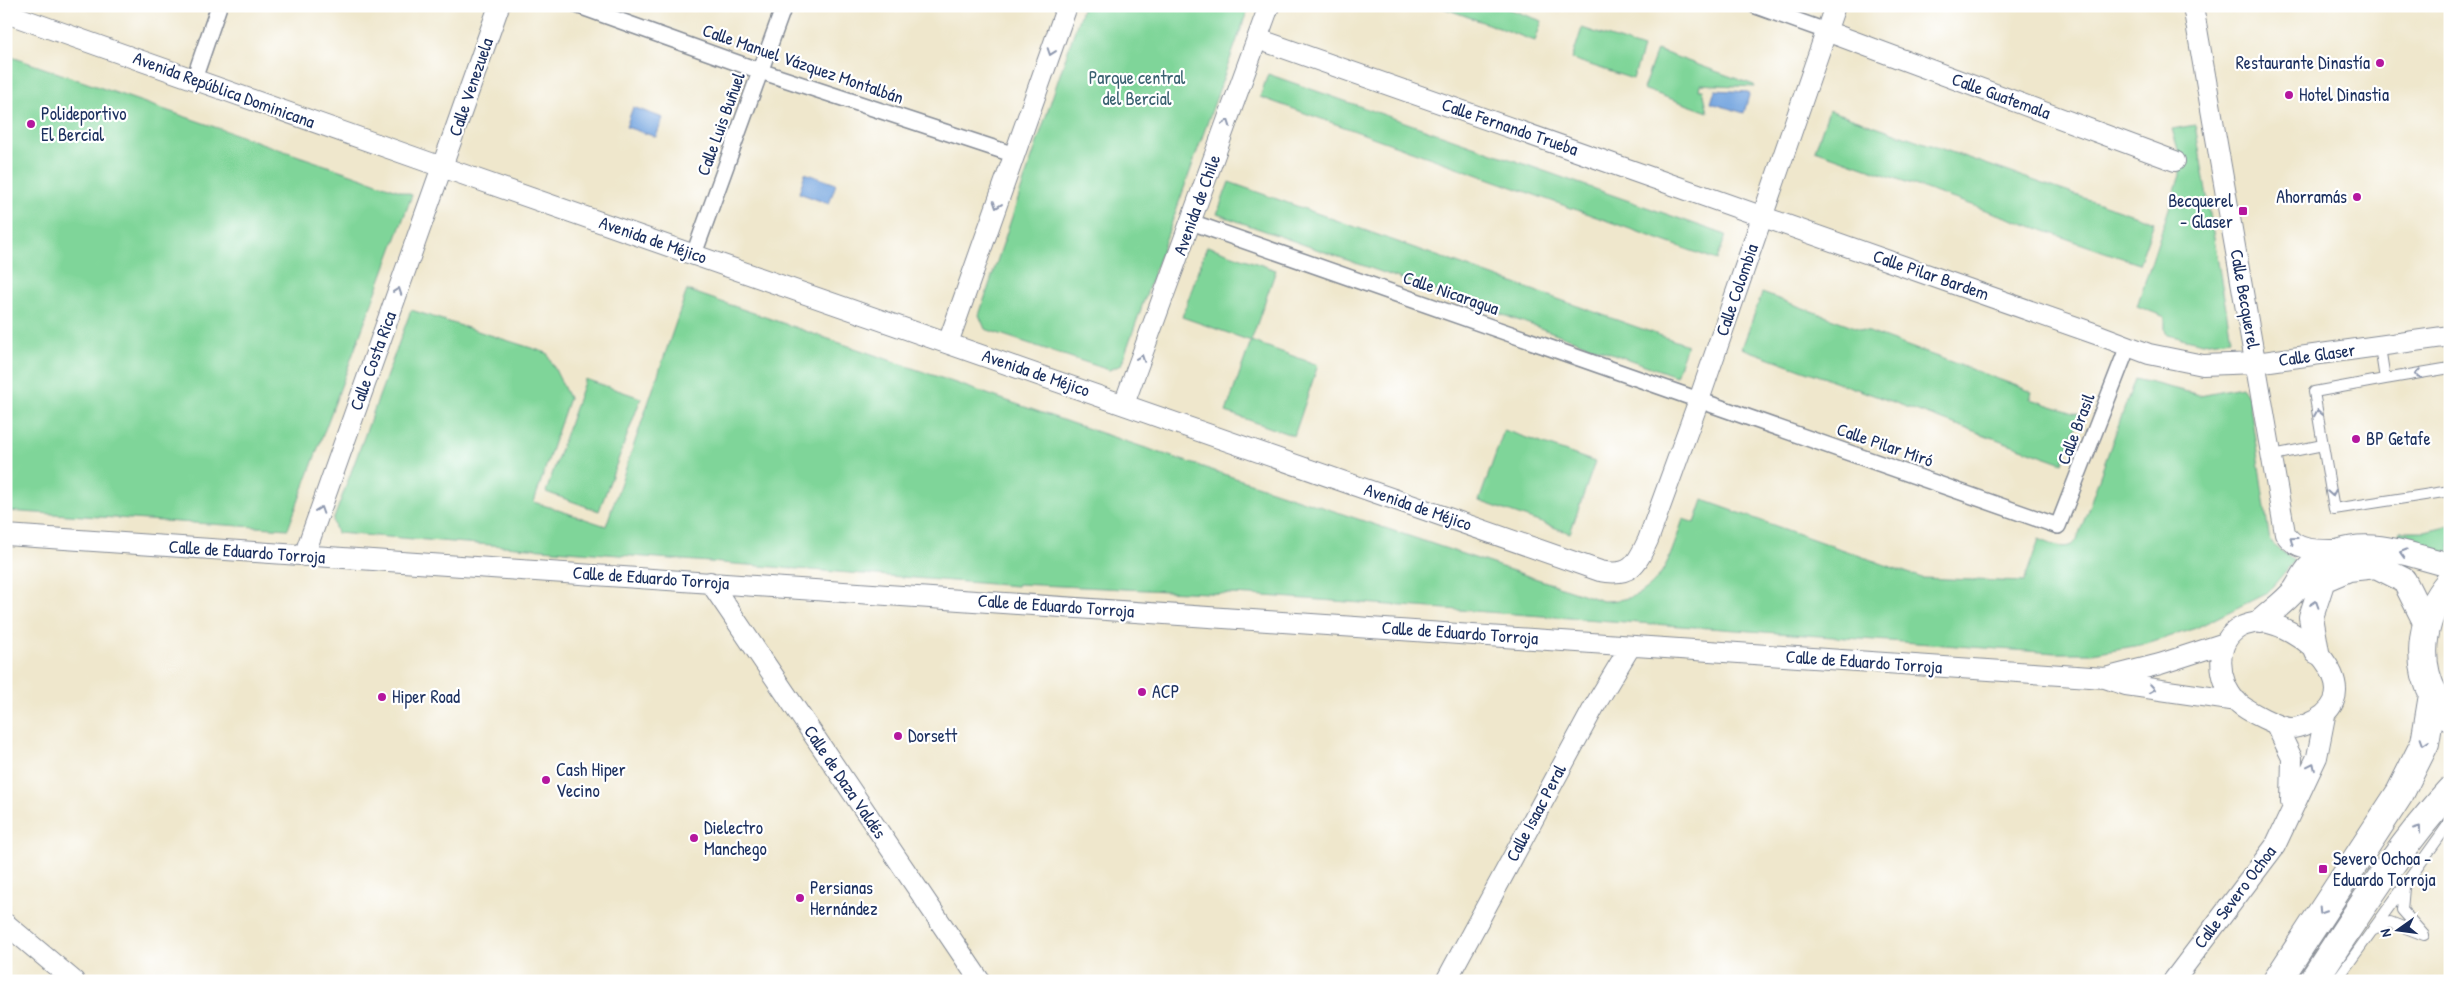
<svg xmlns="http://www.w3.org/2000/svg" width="2456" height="987" viewBox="0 0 2456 987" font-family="'Patrick Hand',sans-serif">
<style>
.green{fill:#7fd599;stroke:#4d827c}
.water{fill:#74a5df;stroke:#486a9e}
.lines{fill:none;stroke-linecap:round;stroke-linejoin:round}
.service-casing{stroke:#858b95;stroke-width:12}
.pedestrian-casing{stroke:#858b95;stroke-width:18}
.minor-casing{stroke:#858b95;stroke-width:22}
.tertiary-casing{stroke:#858b95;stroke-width:26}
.trunk-casing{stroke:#858b95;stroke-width:30}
.service{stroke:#fff;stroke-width:10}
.pedestrian{stroke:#fff;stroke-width:15}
.minor{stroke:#fff;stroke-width:20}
.tertiary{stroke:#fff;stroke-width:24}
.trunk{stroke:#fff;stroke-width:28}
.oneway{stroke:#8d97ae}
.poi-dot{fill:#b5179e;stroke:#fff;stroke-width:2}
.labels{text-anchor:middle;stroke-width:4.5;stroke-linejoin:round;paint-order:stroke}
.poi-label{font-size:18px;fill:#1b2f5e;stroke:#fff;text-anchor:start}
.street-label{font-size:18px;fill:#1b2f5e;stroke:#fff}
.park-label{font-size:18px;fill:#396170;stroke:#fff}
</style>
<rect width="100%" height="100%" fill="#fff"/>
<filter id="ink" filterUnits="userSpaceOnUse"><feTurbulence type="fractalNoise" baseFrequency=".02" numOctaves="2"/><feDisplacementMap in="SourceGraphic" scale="10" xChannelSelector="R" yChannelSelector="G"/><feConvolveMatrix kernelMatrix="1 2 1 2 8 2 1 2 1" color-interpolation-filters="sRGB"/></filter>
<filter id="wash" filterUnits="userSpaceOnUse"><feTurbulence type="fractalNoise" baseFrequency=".0096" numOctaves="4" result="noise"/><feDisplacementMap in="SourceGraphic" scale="20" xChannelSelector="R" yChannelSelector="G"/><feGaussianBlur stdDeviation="1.12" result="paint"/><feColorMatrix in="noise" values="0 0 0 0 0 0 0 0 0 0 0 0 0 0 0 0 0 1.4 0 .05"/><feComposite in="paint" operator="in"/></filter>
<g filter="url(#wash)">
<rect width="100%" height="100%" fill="#efe7cc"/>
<path class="green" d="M1083,6H1249L1121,365L1109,370L985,329L979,315Z
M1438,6H1500L1542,21L1535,41Z
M1582,28L1643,48L1633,79L1572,59Z
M1657,50L1754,85L1755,87L1700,84L1699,90H1703L1708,112L1643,89Z
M6,55L412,195L288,529L6,511Z
M1268,74L1726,235L1717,260L1260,97Z
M1829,110L2154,222L2139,264L1815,150Z
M2195,125L2231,339L2203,343L2167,335L2165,330V317L2137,306L2180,175L2179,153L2172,129Z
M1229,182L1687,345L1676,376L1217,214Z
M1207,246L1276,270L1251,341L1318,365L1294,436L1226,412L1251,341L1182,317Z
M687,290L1074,424L1603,601C1659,601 1668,564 1683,519L1695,523L1703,500L1922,578L2024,582L2039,539C2052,544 2067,553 2077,540L2135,379L2200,395L2241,387L2249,398L2270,542L2294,561L2267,593L2196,628L2147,644L2092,653H2055L1251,595L1018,584L1017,586L337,533L333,521L411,310L547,353L569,398L534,502L606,526Z
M1762,293L2017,386L2032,392L2030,399L2080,415L2063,463L1742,348Z
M585,379L641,398L599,511L546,492Z
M1504,430L1595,462L1570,533L1479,501Z
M2450,525V554L2400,543V531H2425Z"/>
<path class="water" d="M1715,90L1748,92L1749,95L1744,113L1711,103Z
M633,107L663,118L656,137L626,127Z
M805,173L836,184L829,204L799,193Z"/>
</g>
<g filter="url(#ink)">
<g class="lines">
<g class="service-casing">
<path id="service" d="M2385,379L2450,368
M2323,445L2334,509L2450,491
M2273,455L2323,445L2314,392L2385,379L2380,347
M2374,930L2390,922L2424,935L2402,910L2404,888
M2336,981L2450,822"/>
</g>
<g class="pedestrian-casing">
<path id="pedestrian" d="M579,6L760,71L1015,155
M1756,6L1826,31
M194,79L219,6
M1191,222L2058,526L2128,346
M694,254L784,6"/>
</g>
<g class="minor-casing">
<path id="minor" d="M2193,6L2285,533C2295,552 2320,550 2338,550
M6,13L442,167L1600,571C1630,577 1636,566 1648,540L1699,400L1835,6
M1826,31L2175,161
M1258,39L2099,335L2149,354L2203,365L2256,363L2450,336
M948,343L1067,6
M1124,404L1269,6
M6,535L2105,678L2126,685L2237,701
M304,556L499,6
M710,582L980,981
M2261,621C2268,623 2277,625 2283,628C2323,646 2366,700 2307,724C2302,726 2296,728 2292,728C2279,728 2247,711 2237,702C2217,682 2213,639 2243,626C2248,624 2255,623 2261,621Z
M2105,678L2160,664L2225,643
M2276,725L2292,758L2291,802
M6,924L74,981
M1446,981L1594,707L1630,647
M2173,981L2275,846L2317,757L2325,716"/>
</g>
<g class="tertiary-casing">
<path id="tertiary" d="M2261,621C2272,611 2286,601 2295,590C2300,583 2304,573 2310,567C2356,531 2400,553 2450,565
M2317,652L2311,617L2323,580L2349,569L2376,566L2404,580L2426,624"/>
</g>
<g class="trunk-casing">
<path id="trunk" d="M2450,582C2423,613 2414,658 2434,695C2438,703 2445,710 2450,717
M2277,981L2400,793L2425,743L2433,695
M2313,981C2356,916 2397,848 2450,791"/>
</g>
<use href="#service" class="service"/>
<use href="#pedestrian" class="pedestrian"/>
<use href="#minor" class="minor"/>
<use href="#tertiary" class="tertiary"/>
<use href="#trunk" class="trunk"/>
</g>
<defs><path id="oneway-chevron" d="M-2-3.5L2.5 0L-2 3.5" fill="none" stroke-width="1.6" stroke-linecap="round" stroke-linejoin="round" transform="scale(1.25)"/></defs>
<g class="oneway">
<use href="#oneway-chevron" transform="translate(1051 52) rotate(109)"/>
<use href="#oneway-chevron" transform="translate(1227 123) rotate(-70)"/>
<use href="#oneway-chevron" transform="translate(997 205) rotate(109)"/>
<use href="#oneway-chevron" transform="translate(398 291) rotate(-70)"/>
<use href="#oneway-chevron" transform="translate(1141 358) rotate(-70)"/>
<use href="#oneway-chevron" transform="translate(2418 374) rotate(170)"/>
<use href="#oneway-chevron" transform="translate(2318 413) rotate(-100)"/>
<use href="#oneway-chevron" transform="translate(2332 493) rotate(80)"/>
<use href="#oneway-chevron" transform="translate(320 510) rotate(-71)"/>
<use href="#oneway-chevron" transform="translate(2293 540) rotate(-144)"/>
<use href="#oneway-chevron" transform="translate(2403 553) rotate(-164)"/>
<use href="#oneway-chevron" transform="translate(2315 604) rotate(-72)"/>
<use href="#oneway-chevron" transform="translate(2152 689) rotate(9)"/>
<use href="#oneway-chevron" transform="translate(2424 742) rotate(108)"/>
<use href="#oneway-chevron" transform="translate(2312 766) rotate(-64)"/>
<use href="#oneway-chevron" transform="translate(2418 829) rotate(-54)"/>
<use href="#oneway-chevron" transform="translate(2322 911) rotate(123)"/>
</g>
</g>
<g class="poi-dot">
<circle cx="2380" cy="63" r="5"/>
<circle cx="2289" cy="95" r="5"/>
<circle cx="31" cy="124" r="5"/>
<circle cx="2357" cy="197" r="5"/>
<rect x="2238" y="206" width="10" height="10" rx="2.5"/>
<circle cx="2356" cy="439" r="5"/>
<circle cx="1142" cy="692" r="5"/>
<circle cx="382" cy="697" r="5"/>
<circle cx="898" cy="736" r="5"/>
<circle cx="546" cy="780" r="5"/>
<circle cx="694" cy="838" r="5"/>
<rect x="2318" y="864" width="10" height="10" rx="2.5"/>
<circle cx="800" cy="898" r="5"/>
</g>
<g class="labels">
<g class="poi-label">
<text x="2370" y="69" text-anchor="end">Restaurante Dinastía</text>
<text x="2299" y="101">Hotel Dinastia</text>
<text x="41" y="120">Polideportivo<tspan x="41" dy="21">El Bercial</tspan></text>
<text x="2347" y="203" text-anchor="end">Ahorramás</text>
<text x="2233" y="207" text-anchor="end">Becquerel<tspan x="2233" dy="21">- Glaser</tspan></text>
<text x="2366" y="445">BP Getafe</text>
<text x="1152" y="698">ACP</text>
<text x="392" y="703">Hiper Road</text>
<text x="908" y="742">Dorsett</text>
<text x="556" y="776">Cash Hiper<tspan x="556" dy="21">Vecino</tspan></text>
<text x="704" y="834">Dielectro<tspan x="704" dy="21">Manchego</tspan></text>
<text x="2333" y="865">Severo Ochoa -<tspan x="2333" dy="21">Eduardo Torroja</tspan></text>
<text x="810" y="894">Persianas<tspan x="810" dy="21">Hernández</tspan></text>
</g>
<g class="street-label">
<text transform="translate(803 64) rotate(19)" y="6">Calle Manuel Vázquez Montalbán</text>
<text transform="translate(471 87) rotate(-71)" y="6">Calle Venezuela</text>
<text transform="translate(224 90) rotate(20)" y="6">Avenida República Dominicana</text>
<text transform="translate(2001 96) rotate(20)" y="6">Calle Guatemala</text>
<text transform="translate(721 124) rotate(-70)" y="6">Calle Luis Buñuel</text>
<text transform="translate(1510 127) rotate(19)" y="6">Calle Fernando Trueba</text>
<text transform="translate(1197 205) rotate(-70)" y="6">Avenida de Chile</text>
<text transform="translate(653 240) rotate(19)" y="6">Avenida de Méjico</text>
<text transform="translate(1931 275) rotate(19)" y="6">Calle Pilar Bardem</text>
<text transform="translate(1737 290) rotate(-71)" y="6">Calle Colombia</text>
<text transform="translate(1451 293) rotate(19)" y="6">Calle Nicaragua</text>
<text transform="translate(2245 299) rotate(80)" y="6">Calle Becquerel</text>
<text transform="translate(2317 355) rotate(-8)" y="6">Calle Glaser</text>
<text transform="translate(373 361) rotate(-70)" y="6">Calle Costa Rica</text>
<text transform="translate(1036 373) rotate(19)" y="6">Avenida de Méjico</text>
<text transform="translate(2076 429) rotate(-69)" y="6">Calle Brasil</text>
<text transform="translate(1885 445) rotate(19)" y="6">Calle Pilar Miró</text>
<text transform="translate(1418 507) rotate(19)" y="6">Avenida de Méjico</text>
<text transform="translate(247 552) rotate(4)" y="6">Calle de Eduardo Torroja</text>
<text transform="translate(651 578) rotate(4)" y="6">Calle de Eduardo Torroja</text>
<text transform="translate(1056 606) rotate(4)" y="6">Calle de Eduardo Torroja</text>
<text transform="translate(1460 633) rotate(4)" y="6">Calle de Eduardo Torroja</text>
<text transform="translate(1864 662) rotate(4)" y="6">Calle de Eduardo Torroja</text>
<text transform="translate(845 782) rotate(56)" y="6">Calle de Daza Valdés</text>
<text transform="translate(1536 813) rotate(-62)" y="6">Calle Isaac Peral</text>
<text transform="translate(2235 897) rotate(-53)" y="6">Calle Severo Ochoa</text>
</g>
<g class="park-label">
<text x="1137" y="84">Parque central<tspan x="1137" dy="21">del Bercial</tspan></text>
</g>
</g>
<rect width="2456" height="987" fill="none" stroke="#fff" stroke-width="25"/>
<g transform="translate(2398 930) rotate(256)" stroke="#ffffff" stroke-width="4" paint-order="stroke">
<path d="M0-4L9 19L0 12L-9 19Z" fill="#1b2f5e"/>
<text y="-8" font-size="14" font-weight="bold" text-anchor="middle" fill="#1b2f5e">N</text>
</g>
</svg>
